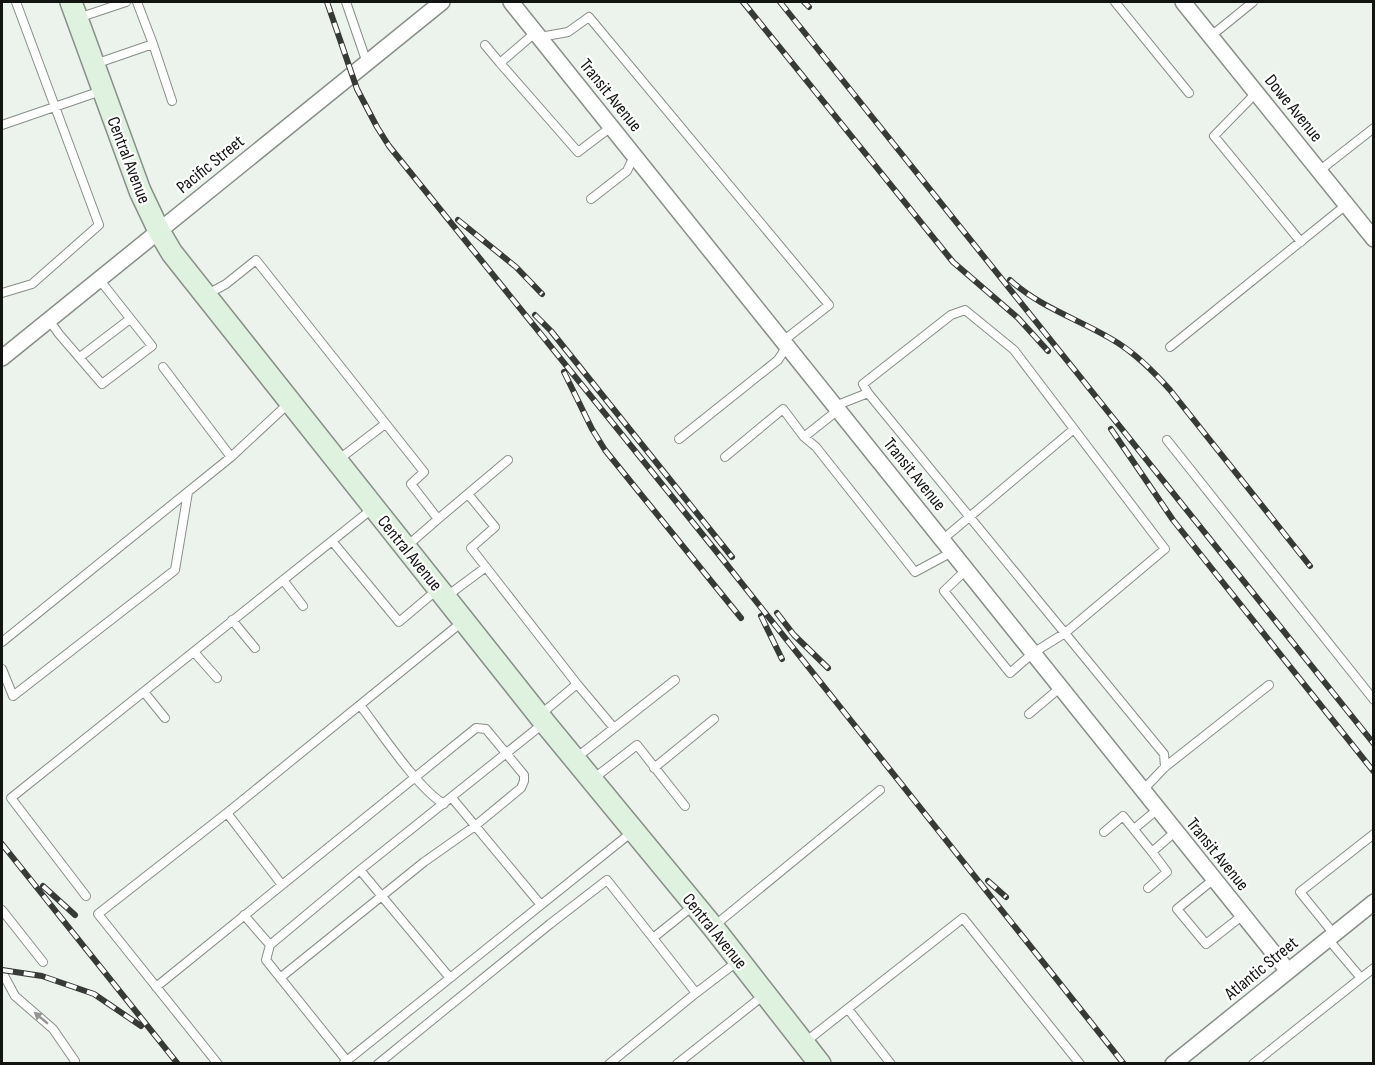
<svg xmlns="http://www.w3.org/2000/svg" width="1375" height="1065" viewBox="0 0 1375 1065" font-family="'Sofia Sans Condensed',sans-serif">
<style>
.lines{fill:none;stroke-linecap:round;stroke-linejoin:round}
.lane-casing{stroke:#888e88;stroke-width:10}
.street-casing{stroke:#888e88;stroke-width:18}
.secondary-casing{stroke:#888e88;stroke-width:24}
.lane{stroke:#fff;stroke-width:8}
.street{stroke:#fff;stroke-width:15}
.secondary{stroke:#def2df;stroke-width:21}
.rail-casing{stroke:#373a37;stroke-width:6}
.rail{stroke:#fff;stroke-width:4;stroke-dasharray:11;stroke-linecap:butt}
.oneway{fill:#949594}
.labels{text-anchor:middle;stroke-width:4.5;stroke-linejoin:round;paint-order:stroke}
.street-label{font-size:18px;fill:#121412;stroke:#fff}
</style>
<rect width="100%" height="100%" fill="#ecf3ec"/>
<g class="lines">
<g class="lane-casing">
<path id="lane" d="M137,2L153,44
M346,2L367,63
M1115,2L1189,93
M78,18L126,2
M1211,36L1253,2
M540,37L568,32L589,17L829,305L783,341
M485,45L500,63L536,32
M500,63L578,152L611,127
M95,64L153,44L172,101
M1256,93L1214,136L1301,242
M2,125L101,91
M1319,171L1374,128
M591,199L627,171L634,156
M2,293L32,284L99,225L16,2
M206,295L226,284L256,260L424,472L411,484L438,519L407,546
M49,320L59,334L102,384L152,346L99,279
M1170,347L1346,205
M80,357L130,319
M163,367L231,457L289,403
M868,393L863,384L951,315L965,310L1014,350L1165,549L1065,633L1033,653L1010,673L944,591L966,570
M835,406L868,393L1164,754L1165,767
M804,437L838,410
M679,439L778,360L787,346
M1167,440L1374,700
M725,457L783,409L804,437L816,447L915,572L952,552
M338,460L385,424
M468,494L495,527L471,548L577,684L541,714
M438,519L508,460
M942,540L1074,429
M332,541L399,622L438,589
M283,580L303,606
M447,596L486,567
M232,620L255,648
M2,642L231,457
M194,652L217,678
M2,669L13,696L175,570L188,492
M577,684L614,728
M144,692L165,718
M360,705C380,731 417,788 444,804
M1029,714L1061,687
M576,758L675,680
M654,768L714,719
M593,779L637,745L685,806
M1143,790L1165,767L1269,685
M452,798L541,905
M227,813L282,885
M1134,829L1158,809
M1104,832L1123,816L1152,852
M360,870L450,978
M1214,879L1177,909L1206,944L1243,915
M1148,888L1167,872L1152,852L1176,831
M86,896L11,798L372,509
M2,910L43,962
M244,915L270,945
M714,926L880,790
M1334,934L1300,892L1374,834
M2,972L15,996L53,1029L75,1061V1064
M1361,978L1374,968
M156,987L476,728L486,729L524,775V781L521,788L475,826L424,862L280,978
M696,993L738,961
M848,1009L891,1064
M804,1043L963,918L1080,1064
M347,1061L266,960L270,945L360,870L544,723
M344,1063L632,832
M218,1064L98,914L227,813L462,622
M378,1064L550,924L607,880L653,938L693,906
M609,1064L696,993L653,938
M677,1064L764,995
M1253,1064L1361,978L1328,939"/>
</g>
<g class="street-casing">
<path id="street" d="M511,2L1288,971
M1183,2L1374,239
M2,358L442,2
M1173,1064L1374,902"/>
</g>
<g class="secondary-casing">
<path id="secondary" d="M71,2L140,191L159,231L172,253L545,723L713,927L820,1064"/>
</g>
<use href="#lane" class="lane"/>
<use href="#street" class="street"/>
<use href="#secondary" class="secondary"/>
<g class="rail-casing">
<path id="rail" d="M327,2L357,89L377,127L389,146L724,561L1124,1064
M743,2L953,262L1018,318L1048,351
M780,2L1374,744
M804,2L809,7
M458,220L516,267L542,294
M1010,280C1042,309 1082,320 1118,343C1138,356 1154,372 1170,390L1310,566
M535,315L551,331L732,557
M564,372L592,429L605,450L741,618
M1111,429L1173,520L1374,772
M777,613L794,635L828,668
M761,616L782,659
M2,844L178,1064
M988,881L1006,897
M43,886L75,915
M2,970L42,976L94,994L141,1026"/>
</g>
<use href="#rail" class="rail"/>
</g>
<defs><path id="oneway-solid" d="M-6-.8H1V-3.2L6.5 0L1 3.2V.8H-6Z" transform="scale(1.5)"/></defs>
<use class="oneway" href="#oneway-solid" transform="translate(41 1018) rotate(-140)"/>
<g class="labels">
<g class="street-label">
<text transform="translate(611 95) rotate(51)" y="6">Transit Avenue</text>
<text transform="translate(1294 108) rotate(51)" y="6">Dowe Avenue</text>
<text transform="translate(129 160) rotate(69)" y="6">Central Avenue</text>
<text transform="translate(210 164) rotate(-39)" y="6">Pacific Street</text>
<text transform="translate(915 474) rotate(51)" y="6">Transit Avenue</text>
<text transform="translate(410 553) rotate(51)" y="6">Central Avenue</text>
<text transform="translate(1218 854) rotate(51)" y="6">Transit Avenue</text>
<text transform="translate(715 931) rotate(51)" y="6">Central Avenue</text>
<text transform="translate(1261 968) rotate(-39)" y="6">Atlantic Street</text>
</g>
</g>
<rect width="1375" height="1065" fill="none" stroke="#121412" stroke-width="6"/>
</svg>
